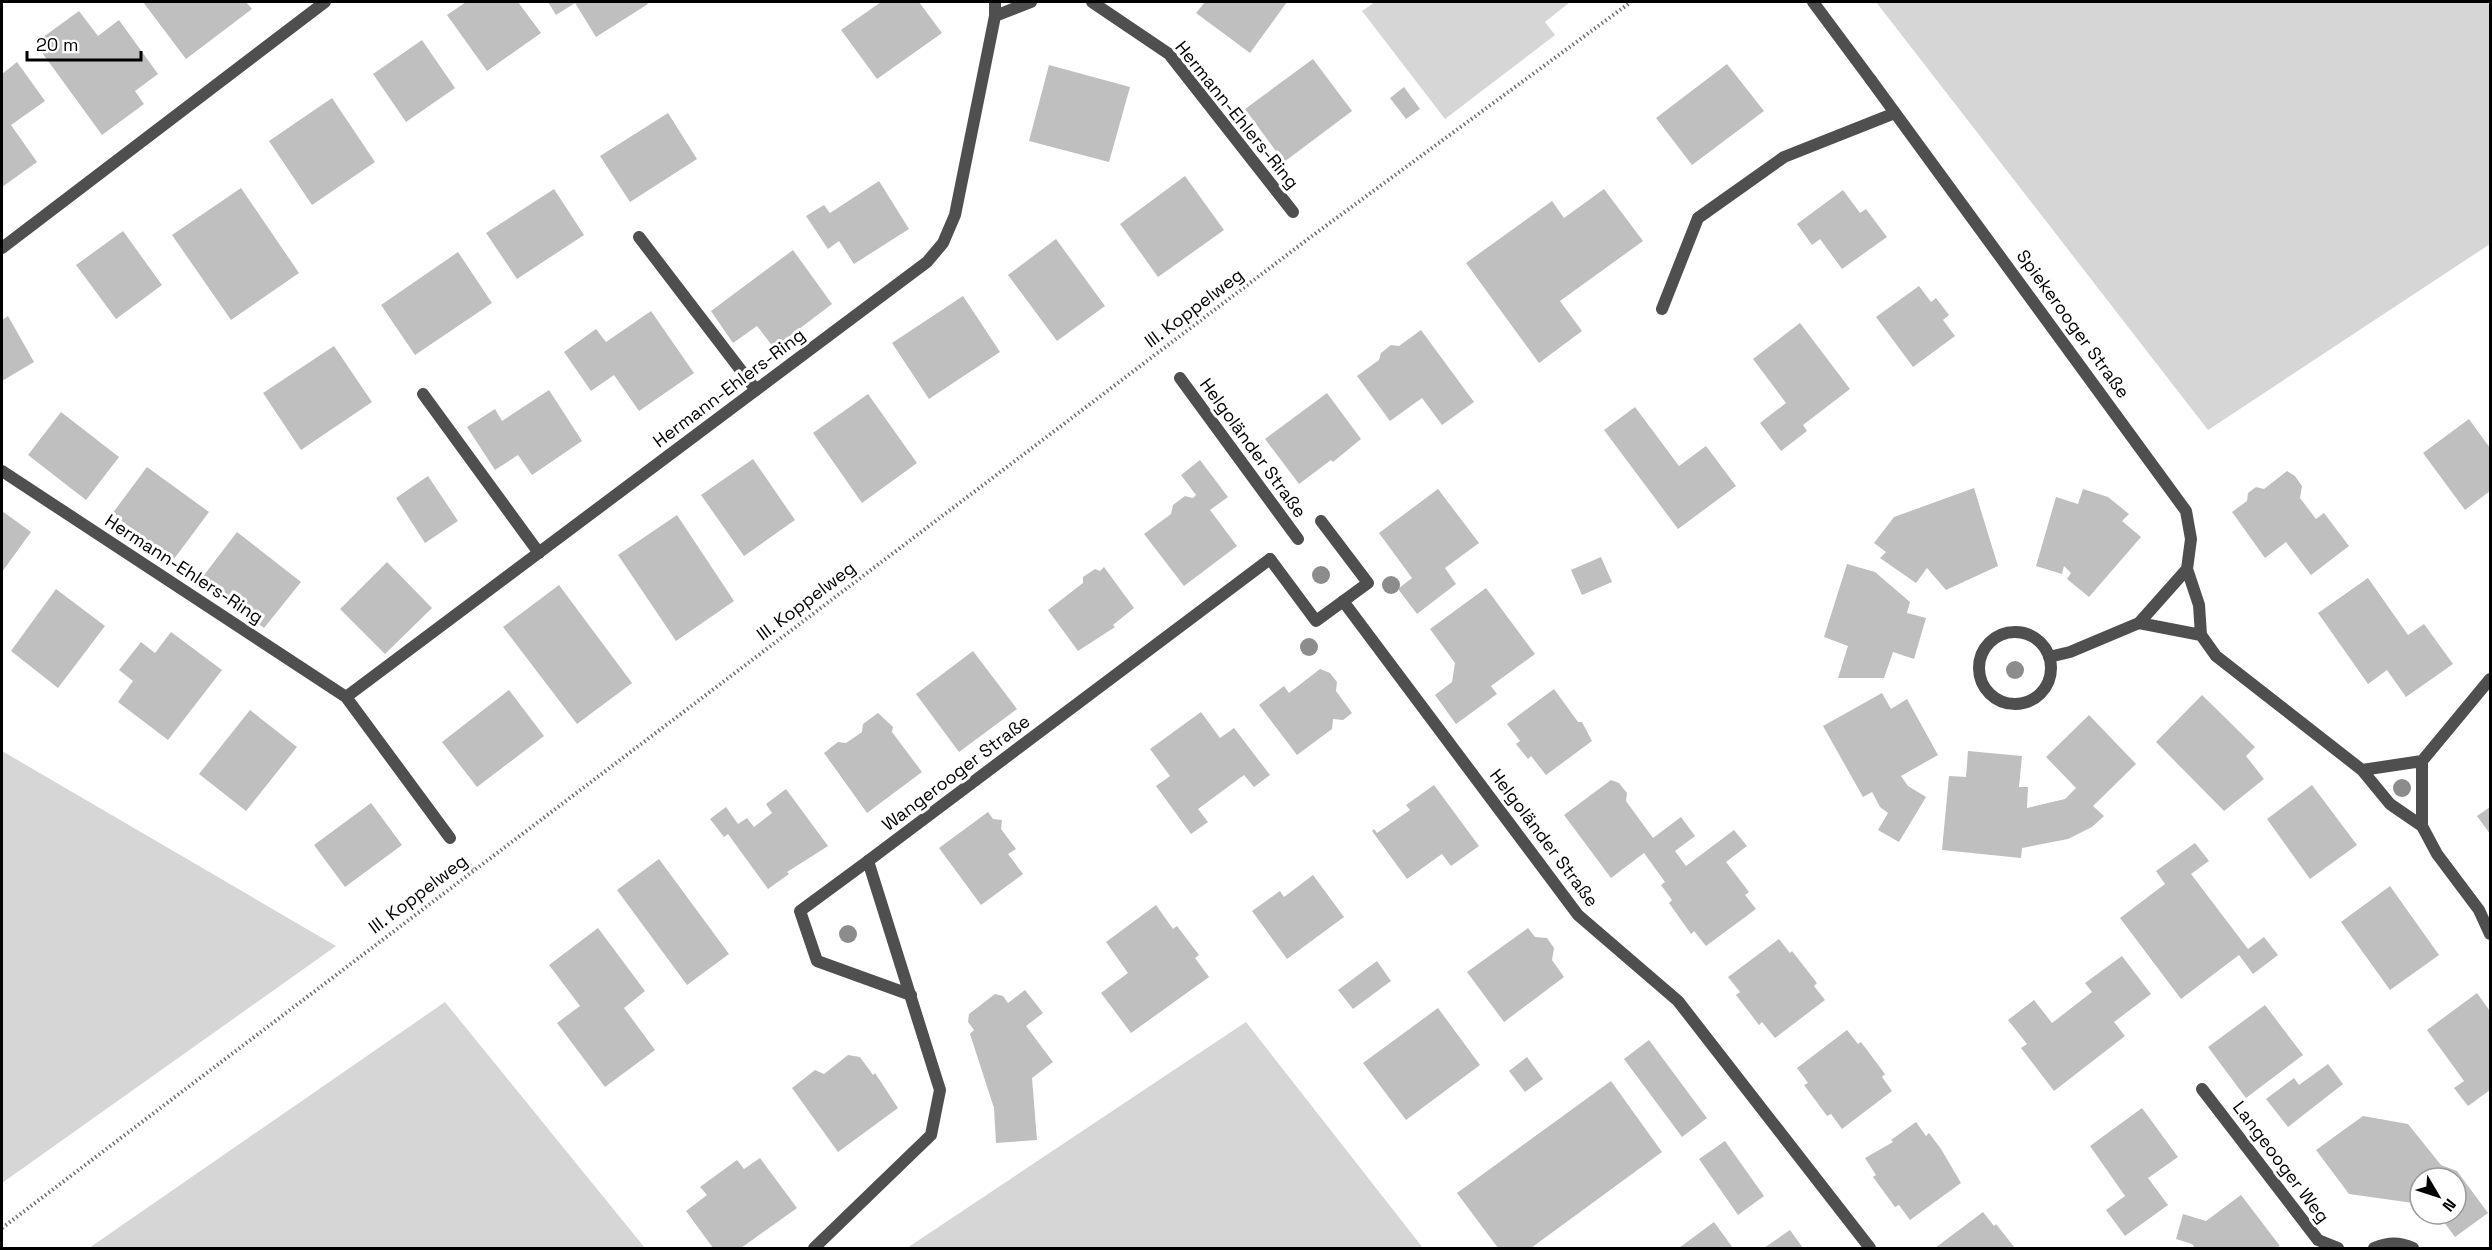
<svg xmlns="http://www.w3.org/2000/svg" width="2492" height="1250" viewBox="0 0 2492 1250" font-family="'Space Grotesk',sans-serif">
<style>
.green{fill:#d6d6d6}
.building{fill:#bfbfbf}
.lines{fill:none;stroke-linecap:round;stroke-linejoin:round}
.path{stroke:#717171;stroke-width:4;stroke-dasharray:1.5 3;stroke-linecap:butt}
.service{stroke:#4f4f4f;stroke-width:12}
.minor{stroke:#4f4f4f;stroke-width:12}
.tree{fill:#8c8c8c}
.labels{text-anchor:middle;stroke-width:6;stroke-linejoin:round;paint-order:stroke}
.street-label{font-size:18px;fill:#000;stroke:#fff}
</style>
<rect width="100%" height="100%" fill="#fff"/>
<path class="green" d="M1375,2H1570L1545,22L1555,35L1445,119L1362,11Z
M1876,2H2490V244L2208,430Z
M2,751L336,946L2,1183Z
M445,1002L645,1248H89Z
M1246,1022L1423,1248H907Z"/>
<path class="building" d="M143,2H246L252,9L186,59Z
M466,2H518L541,33L487,71L447,15Z
M548,2H647L648,4L596,37L575,3L556,15Z
M881,2H919L942,33L877,79L841,30Z
M1205,2H1287L1250,53L1196,13Z
M79,11L98,36L119,20L158,74L135,91L144,104L102,135L35,43Z
M422,40L455,88L406,122L373,74Z
M1313,59L1352,111L1284,162L1245,109Z
M17,62L45,101L11,125L37,162L2,187V74Z
M1727,64L1764,111L1692,165L1656,118Z
M1049,65L1130,87L1109,162L1029,141Z
M1404,87L1420,109L1406,119L1390,98Z
M332,98L375,162L312,205L269,141Z
M668,113L697,159L630,202L600,156Z
M1185,176L1224,230L1158,277L1120,224Z
M879,181L909,229L854,264L839,241L828,249L806,216L824,205L830,213Z
M241,188L299,273L231,320L172,235Z
M554,189L584,235L517,279L486,233Z
M1604,189L1643,241L1560,301L1582,331L1539,363L1466,263L1552,201L1564,218Z
M1843,190L1860,213L1866,209L1887,237L1842,269L1820,239L1812,245L1797,224Z
M123,231L162,285L116,319L76,265Z
M1056,239L1105,306L1057,341L1008,275Z
M793,250L832,304L774,348L757,326L733,343L711,311Z
M458,252L492,303L415,355L381,305Z
M1919,286L1931,302L1936,298L1949,315L1943,320L1955,336L1913,367L1876,317Z
M963,296L1000,352L929,399L892,343Z
M651,311L694,373L639,411L614,375L591,391L564,352L596,329L606,342Z
M8,316L34,362L2,381V320Z
M1800,323L1850,389L1803,425L1807,431L1781,451L1760,423L1786,403L1753,359Z
M1421,330L1474,402L1442,425L1422,398L1390,421L1357,376L1379,360L1381,353L1391,345L1399,346Z
M334,346L372,402L301,450L263,393Z
M549,390L582,441L532,475L518,455L495,470L467,427L495,409L502,421Z
M1327,393L1361,439L1333,462L1331,460L1299,484L1265,439Z
M868,394L917,463L862,503L813,433Z
M1635,407L1679,466L1706,446L1736,486L1678,529L1604,430Z
M61,412L119,457L86,500L28,455Z
M2469,419L2490,448V491L2465,510L2423,453Z
M753,459L795,520L744,556L701,495Z
M1200,460L1228,497L1210,510L1237,546L1184,586L1144,534L1171,514L1173,505L1185,496L1193,498L1196,495L1181,475Z
M147,467L209,512L174,559L112,514Z
M2287,471L2295,476L2302,486L2300,498L2316,519L2324,513L2349,546L2311,575L2286,542L2265,558L2232,512L2247,501L2248,493L2256,487L2264,489Z
M428,476L458,521L425,543L396,498Z
M1974,488L1998,566L1946,590L1927,568L1916,583L1880,558L1886,552L1874,543L1894,517Z
M1438,489L1479,543L1445,568L1456,584L1417,614L1398,589L1412,578L1379,533Z
M2083,489L2108,497L2129,514L2122,521L2141,537L2089,597L2067,579L2071,573L2064,566L2062,574L2036,566L2056,497L2078,504Z
M2,511L31,532L2,572Z
M677,515L734,601L676,641L618,555Z
M237,532L301,582L264,628L201,579Z
M1601,557L1612,582L1582,595L1571,570Z
M387,562L432,608L385,654L340,609Z
M1847,564L1875,572L1910,602L1907,613L1926,618L1914,659L1893,652L1884,678H1838L1848,646L1824,637Z
M1104,567L1134,608L1113,625L1115,627L1078,651L1048,610L1083,583V577L1095,569L1100,571Z
M2368,578L2408,635L2424,624L2453,664L2406,697L2387,670L2368,684L2318,613Z
M559,585L632,683L577,724L503,627Z
M1486,588L1535,654L1491,686L1497,694L1456,724L1435,695L1452,682L1455,663L1430,629Z
M56,589L105,626L58,688L11,651Z
M171,632L222,670L168,740L118,702L133,681L119,670L141,642L155,653Z
M973,651L1017,709L959,752L916,694Z
M1320,669L1330,673L1337,682L1336,691L1352,713L1343,720L1333,719L1332,729L1297,755L1259,705L1284,686L1289,693Z
M1554,689L1578,722H1582L1592,741L1546,775L1531,756L1528,759L1516,744L1520,741L1507,724Z
M509,690L544,736L477,787L442,742Z
M1882,693L1891,709L1907,699L1938,755L1901,776L1908,786L1926,797L1899,842L1878,830L1888,813L1880,807L1872,792L1863,797L1823,726Z
M2202,695L2255,747L2246,756L2264,779L2224,811L2156,742Z
M250,710L297,747L246,811L199,774Z
M1201,712L1220,738L1234,728L1270,775L1254,787L1244,775L1198,809L1208,822L1191,834L1156,786L1170,776L1150,749Z
M878,713L893,727L892,732L922,772L867,813L824,753L838,742L846,743L862,732L863,724Z
M2089,715L2136,764L2093,806L2104,816L2092,827L2068,839L2022,848L2021,858L1942,850L1949,776L1966,777L1968,751L2022,756L2019,787H2028L2027,808L2065,799L2076,788L2046,757Z
M1611,780L1619,783L1627,793L1626,801L1653,838L1681,817L1695,836L1675,851L1686,866L1734,830L1747,846L1726,862L1749,892L1745,895L1756,909L1706,946L1694,931L1691,934L1669,903L1672,900L1661,885L1665,882L1644,853L1611,878L1564,815Z
M1434,785L1479,846L1451,866L1442,854L1407,879L1372,831L1374,829L1377,833L1410,810L1406,805Z
M2312,785L2357,845L2310,879L2267,819Z
M786,789L828,846L787,872L789,874L768,889L728,834L724,837L710,819L726,807L738,824L747,818L754,827L772,813L766,804Z
M371,803L402,845L345,887L314,845Z
M2490,807V834L2477,816Z
M988,812L993,819L1002,820L1001,829L1016,849L1008,854L1023,874L981,905L939,848Z
M2195,843L2209,861L2191,874L2248,949L2264,937L2278,955L2253,974L2239,955L2181,999L2120,918L2165,884L2156,871Z
M659,859L729,954L687,985L617,890Z
M1313,875L1344,917L1287,959L1252,911L1280,891L1284,897Z
M2390,886L2439,955L2390,990L2341,922Z
M1156,905L1173,929L1177,926L1199,955L1195,958L1209,977L1131,1033L1101,993L1128,973L1106,942Z
M598,928L645,991L624,1008L655,1050L605,1087L557,1023L580,1006L549,965Z
M1528,928L1535,937L1547,938L1554,948L1552,960L1564,977L1504,1022L1467,972Z
M1779,939L1790,953L1792,951L1817,983L1814,986L1825,1000L1775,1038L1762,1022L1759,1025L1736,995L1740,992L1728,977Z
M2122,956L2151,994L2114,1022L2125,1036L2054,1091L2021,1048L2027,1044L2008,1020L2034,1000L2052,1023L2092,992L2085,983Z
M1377,961L1391,981L1353,1009L1338,990Z
M1025,990L1043,1013L1026,1026L1053,1062L1032,1078L1037,1140L996,1143L994,1108L970,1034L974,1030L968,1022L969,1014L995,994L1003,996L1008,1003Z
M2477,993L2490,1011V1090L2468,1106L2454,1088L2464,1081L2427,1030Z
M2265,1005L2303,1055L2246,1098L2208,1047Z
M1438,1008L1480,1065L1406,1120L1363,1063Z
M1847,1030L1858,1044L1861,1042L1885,1074L1882,1077L1892,1091L1842,1129L1831,1114L1827,1116L1816,1101L1804,1085L1808,1083L1797,1068Z
M1649,1040L1707,1118L1682,1137L1624,1059Z
M848,1055L860,1057L873,1075L875,1073L898,1108L838,1152L792,1088L815,1070L824,1074Z
M1527,1057L1543,1079L1525,1092L1509,1071Z
M2328,1064L2343,1084L2288,1127L2266,1099L2294,1078L2299,1085Z
M1611,1081L1662,1152L1531,1248H1498L1457,1193Z
M2142,1108L2178,1157L2148,1178L2168,1205L2125,1236L2106,1210L2125,1196L2090,1146Z
M2363,1116L2408,1124L2441,1165L2457,1171L2488,1213L2455,1237L2438,1214H2456V1178H2420V1204L2349,1194L2316,1150Z
M1916,1122L1926,1136L1929,1133L1941,1149L1961,1183L1910,1220L1899,1205L1895,1207L1873,1177L1876,1175L1865,1158L1893,1142L1891,1140Z
M1725,1141L1764,1196L1738,1215L1699,1159Z
M760,1158L797,1208L741,1248H713L686,1211L707,1195L700,1187L737,1160L744,1169Z
M2241,1195L2280,1246L2276,1248H2195L2192,1244L2176,1239L2183,1214L2206,1221Z
M1983,1212L1994,1226L1996,1224L2015,1248H1935Z
M1714,1222L1733,1248H1678L1683,1245Z
M1790,1230L1803,1248H1764Z"/>
<g class="lines">
<path class="path" d="M464,858L473,869
M2,1228L1312,236L1631,2"/>
<path class="service" d="M1813,2L1871,80
M639,237L756,390
M1180,378L1298,539
M423,394L539,553
M868,861L1270,559"/>
<path class="minor" d="M1092,2L1169,54L1293,212
M995,16L1031,2
M1871,80L2186,511L2191,539L2187,569L2199,605L2201,635L2216,656L2362,770L2390,804L2422,826L2437,854L2479,910L2490,934
M2,248L325,2
M1662,309L1698,218L1784,157L1895,113
M2,471L346,697L927,262L943,243L955,215L995,16V2
M1270,559L1316,621L1368,583L1321,521
M1343,601L1578,915L1678,1001L1870,1248
M2139,623L2201,635
M1979 668a36 36 0 1 1 72 0a36 36 0 1 1-72 0Z
M2049,657L2070,652L2139,623L2187,569
M346,697L450,838
M2362,770L2422,761
M2422,826V761L2490,679
M2202,1089L2318,1240L2338,1248
M814,1248L931,1135L940,1090L868,861L800,911L817,961L911,995
M2374,1248C2389,1242 2399,1242 2413,1248"/>
</g>
<g class="tree">
<circle cx="1321" cy="575" r="9"/>
<circle cx="1391" cy="585" r="9"/>
<circle cx="1309" cy="647" r="9"/>
<circle cx="2015" cy="670" r="9"/>
<circle cx="2402" cy="788" r="9"/>
<circle cx="848" cy="934" r="9"/>
</g>
<g class="labels">
<g class="street-label">
<text transform="translate(1237 115) rotate(51)" y="6">Hermann-Ehlers-Ring</text>
<text transform="translate(1194 308) rotate(-37)" y="6">III. Koppelweg</text>
<text transform="translate(2073 324) rotate(54)" y="6">Spiekerooger Straße</text>
<text transform="translate(729 388) rotate(-37)" y="6">Hermann-Ehlers-Ring</text>
<text transform="translate(1253 448) rotate(54)" y="6">Helgoländer Straße</text>
<text transform="translate(184 569) rotate(33)" y="6">Hermann-Ehlers-Ring</text>
<text transform="translate(806 601) rotate(-37)" y="6">III. Koppelweg</text>
<text transform="translate(956 773) rotate(-37)" y="6">Wangerooger Straße</text>
<text transform="translate(1544 838) rotate(53)" y="6">Helgoländer Straße</text>
<text transform="translate(418 894) rotate(-37)" y="6">III. Koppelweg</text>
<text transform="translate(2281 1162) rotate(53)" y="6">Langeooger Weg</text>
</g>
</g>
<rect width="2492" height="1250" fill="none" stroke="#000000" stroke-width="6"/>
<g transform="translate(2438 1196) rotate(129)"><circle r="28" fill="#ffffff" stroke="#999999" stroke-width="1.5"/>
<path d="M0-4.5L10 22L0 15L-10 22Z" fill="#000000"/>
<text y="-9" font-size="16" font-weight="bold" text-anchor="middle" fill="#000000">N</text>
</g>
<path d="M27 51v9h114v-9" fill="none" stroke="#000000" stroke-width="3"/>
<text x="36" y="51" font-size="18" fill="#000000" stroke="#ffffff" stroke-width="4.5" paint-order="stroke">20 m</text>
</svg>
